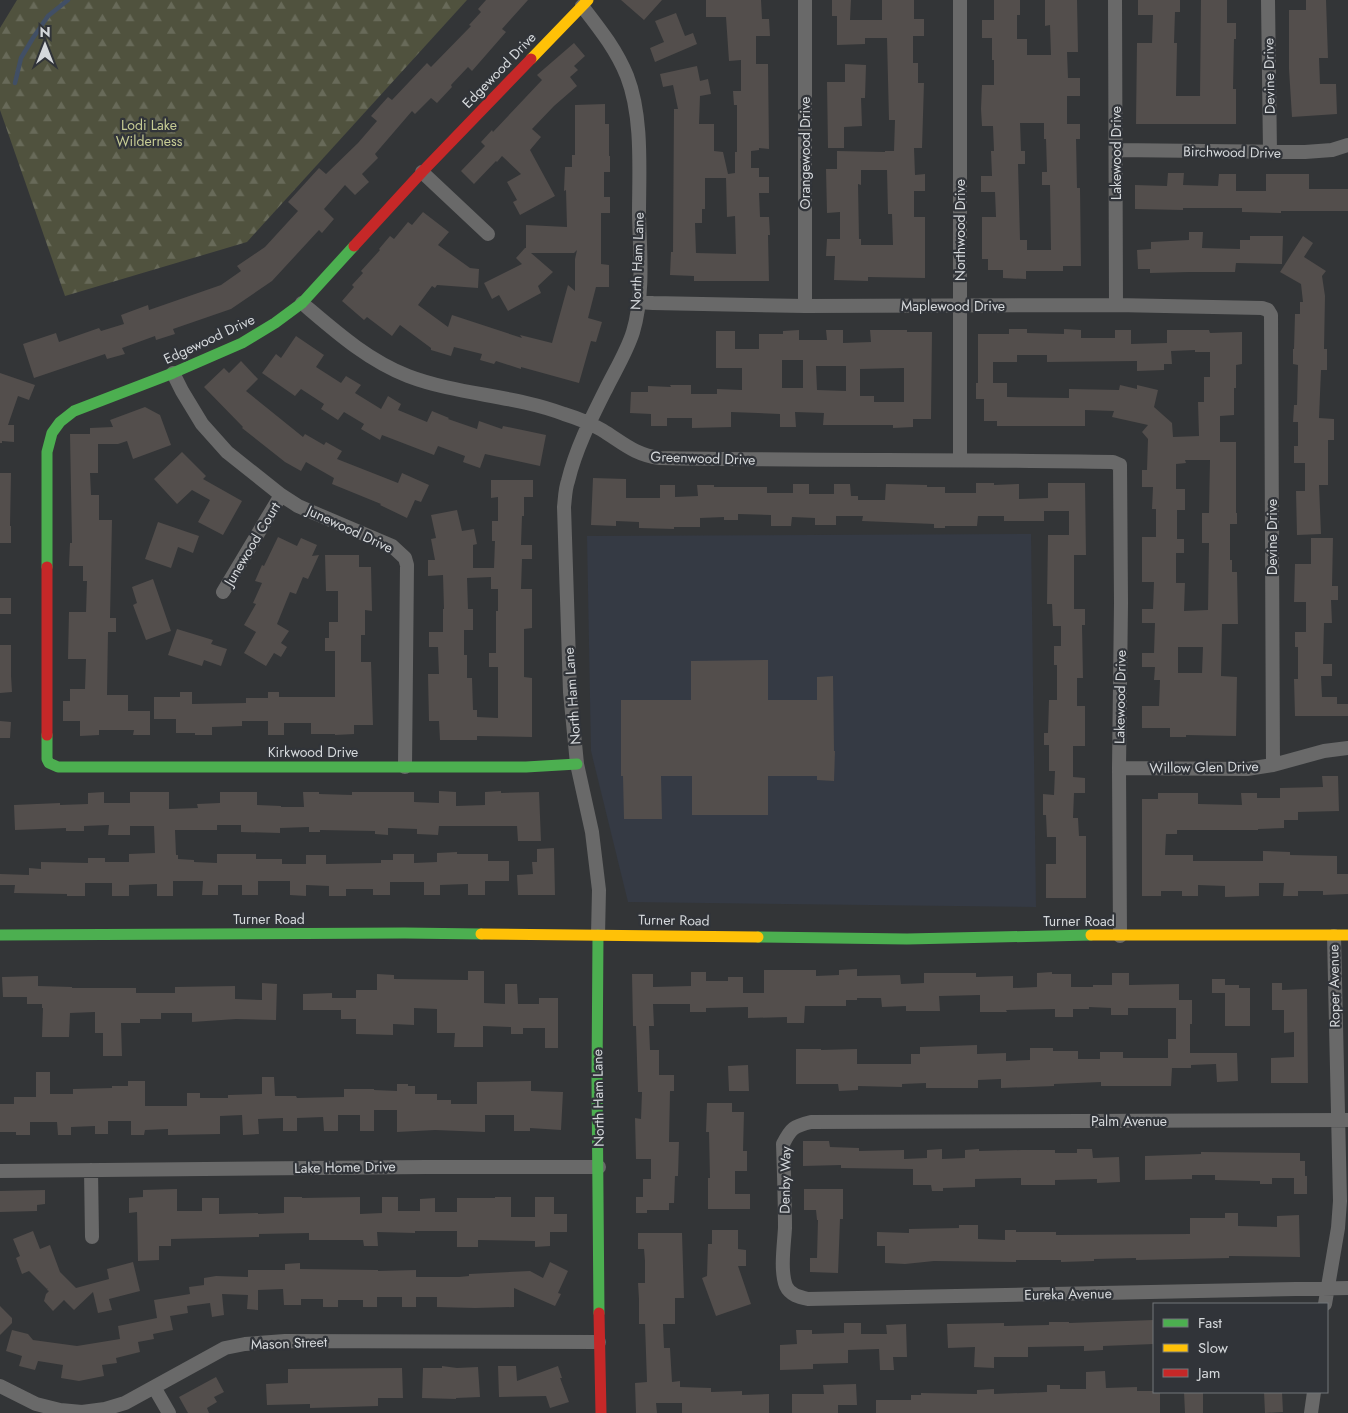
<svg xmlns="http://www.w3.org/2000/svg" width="1348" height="1413" viewBox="0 0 1348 1413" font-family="Jost,sans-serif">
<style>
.built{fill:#353a44}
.forest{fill:url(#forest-firs)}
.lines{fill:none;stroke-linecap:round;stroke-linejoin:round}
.stream{stroke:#414f65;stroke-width:4.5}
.building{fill:#534e4c;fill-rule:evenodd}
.street{stroke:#696969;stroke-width:14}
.fast{stroke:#4caf50;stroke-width:11}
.slow{stroke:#ffc107;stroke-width:11}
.jam{stroke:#c62828;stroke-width:11}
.labels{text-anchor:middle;stroke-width:4.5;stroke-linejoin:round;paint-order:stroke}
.street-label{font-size:14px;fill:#d5d8db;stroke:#313439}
.park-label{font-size:14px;fill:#c7cc94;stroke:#313439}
</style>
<defs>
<pattern id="forest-firs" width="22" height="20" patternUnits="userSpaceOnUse" patternTransform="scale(1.25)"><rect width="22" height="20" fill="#50523e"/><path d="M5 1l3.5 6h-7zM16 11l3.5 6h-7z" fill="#686a59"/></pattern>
</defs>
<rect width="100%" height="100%" fill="#333537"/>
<path class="built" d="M1031,534L1036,907L628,902L591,751L587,536Z"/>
<path class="forest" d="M17,0H467L247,242L65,296L0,110V28Z"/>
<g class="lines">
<path class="stream" d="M15,83L21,58L33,38L48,16L68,0"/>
</g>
<path class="building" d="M486,0H528L502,29L506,32L472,71L468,67L451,85L452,87L437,103L431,98L415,114L412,111L375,154L378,158L362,174L369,182L355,195L345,185L324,209L334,219L322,233L319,230L272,281L231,309L173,329L175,334L156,340L155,336L122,348L125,354L107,359L105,354L34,378L23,344L56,333L59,342L99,328L101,331L124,324L121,315L148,305L149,310L221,285L241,271L237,266L265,247L298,211L288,202L319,168L326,174L358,143L377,121L371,116L388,97L392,100L427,63L431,67L471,26L469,25L481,12L478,9Z
M621,0H662L644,20Z
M706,0H761L762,19H769L770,36H756V64H768L769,149L759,148V150L751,151V168H759V177H769V193H759L760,217H769L770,235H768L769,281H694V276L670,275L671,252H673L674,109H678L673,85L663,87L660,74L697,66L700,81L708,79L711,94L700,96L699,124H714V151L723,152L728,174L735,173V152H737V105H734L733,91H741V60L729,61L726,17H706ZM705,178H726L727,217L735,216L736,254L696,253L695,223H702V209H705Z
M832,0H851L850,20H882V0H914V19H924V36H913V63H918V83H924L922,148H914L915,175L925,174V191H914V217H925V278L868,277V281L834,280L835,256H826L827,239H840V212L827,213L826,169H837V151L885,152V151H894L895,120H889L887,38H865V44L837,45V16H832ZM861,170H887L888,214H892L893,245H861V239H859L858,184L861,185Z
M994,0H1020V15H1017V39H1027V55H1051L1050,25L1045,26V0H1077L1078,52H1067L1068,78H1080V96H1067V124H1080V139H1076L1077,188H1080L1081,266H1063V271H1026V279L1003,278V270H988V259H982V217H996L995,192H981V176H992L991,151H994L993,126H982L981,109L982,85H994V60H992V38H982V20H994ZM1020,123H1044V139H1046L1047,172H1042V185H1050L1051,250H1027V240H1020L1018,164H1025V151H1021Z
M1138,0H1180V12H1175L1174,43H1177L1176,96H1200L1201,0H1227V23H1236V39H1234L1233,89H1236V124H1136L1137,43H1152L1153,15H1138Z
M1306,0H1326L1328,58H1319L1320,84H1336L1337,114L1292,117L1289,69V10H1306Z
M676,13L685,36L693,33L697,44L655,62L650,48L664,42L655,21Z
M574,43L585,56L574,66L578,70L570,77L577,86L554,106L532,129L541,137L530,150L555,196L520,215L513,202L517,200L507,182L521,174L502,156L497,162L496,161L474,184L461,171L485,146L481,142L492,130L493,132L542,80L537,75Z
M845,64L866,65L865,98H861L862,126L844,127V148H828L827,82H845Z
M605,104V124H609V156H610V172H604V197H610V213H601V264L609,265V287H596L588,318L602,322L596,342L591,341L579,383L521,367V369L496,361L494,364L480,360L482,354L454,347L451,356L431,350V348L400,325L392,336L367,317L364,320L342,301L354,287L352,285L363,273L361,271L380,250L379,249L390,236L394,239L408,222L412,225L423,212L449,232L438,245L470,268L479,269L478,288L437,285L435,288L432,286L418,305L448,327L452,315L522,338L520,335L552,343L568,285L575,291V259L577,250L574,253H531L553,272L538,286L541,293L508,311L499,295L492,299L484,283L522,264L516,258L525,248H526V225L567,227L566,190L564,191L565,167H572V155H575V105Z
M1168,173H1184L1183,185L1218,186L1219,174H1236V191H1266V174H1309V189H1348V211H1281V213L1242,212V208H1183V210L1135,209V185L1167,186Z
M1189,232H1203L1202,248L1240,249V240H1250V236H1283L1282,264L1236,263L1235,272H1189L1150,273V269H1138L1137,250L1151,249V242L1189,240Z
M1303,236L1313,243L1304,257L1326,271L1322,276L1325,296L1324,349H1327V370H1321L1319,418L1334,419V440H1328V485H1319L1321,534L1297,535L1296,491H1305V463H1294V446H1298V422H1293L1294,405H1297L1298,365L1293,364V349H1294L1295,314H1300V302H1303L1301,284L1280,272Z
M1009,329H1027V333L1064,334V329L1081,330V338H1115V330H1131V344L1167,343V330H1209L1210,333L1242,332V364L1236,365V388H1234V415L1220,416V442H1236V513H1237V524H1230V560H1232V572H1237L1238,624H1222L1221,676L1237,677L1236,736L1186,735V737H1170V728H1142V706H1159L1160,680H1154L1155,667H1142V653H1154L1155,623H1142V609H1153L1154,582H1142V537H1156V509H1152L1153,487H1142V470H1147L1148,439L1142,432L1148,425L1112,417L1114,411L1085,410V426H997V421H984V399H976V383H978V334H1009ZM1195,350V352H1210V377H1204V402H1198L1199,436L1173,437L1172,423L1154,407L1158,390L1137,385V389L1120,385L1119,390L1069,389V398L1007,397V383H993V362H1017V355H1047V362L1137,361V371L1164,370V364H1172L1171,351ZM1185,460H1210L1209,513H1202V543H1209L1208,610L1184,611L1185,583H1176V553H1184V539H1177V510H1185V489H1176V464L1186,463ZM1178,647H1203L1202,673H1178Z
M799,330V340H827L826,330H843V343L871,342L870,330H907V332H932L931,419H913V427L893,428V425H823L824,413L795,412L796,427H780V414L731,412V427L692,428V418H667V426H651V414L630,413L631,392H648V386L671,387L670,385H691V394H717V389L742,390V368H716V331H735V349H759V334H783V331ZM782,360H803V388H782ZM816,366H846V391L817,390ZM904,368V402H874V396H860V369Z
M296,336L324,355L316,367L341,383L346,376L361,385L355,393L381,409L388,396L401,404L398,410L427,422L432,411L449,418L448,419L477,429L479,421L502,429L503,426L546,435L540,466L485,454L480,468L463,462L465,456L438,446L434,455L382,435L380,440L361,429L364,424L344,412L338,420L321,409L324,404L301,389L295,396L262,373L276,354L281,358Z
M241,361L258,379L246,391L303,437L305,434L324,445L326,442L342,451L337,459L398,483L402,473L429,485L421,502L415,500L407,518L380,505L381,504L332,484L334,478L306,462L301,471L285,462L242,428L243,427L204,387L224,368L229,373Z
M0,373L35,385L29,400L18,396L8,425H14V442L2,441V443H0Z
M145,407L160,415L171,445L133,459L127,441L118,444H98V473H90L91,495H99V520H112L110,618H116V632H108L107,695H128V711H150V735H133L134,730H99V735L80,736V721H63V701H70V689H85L86,659H68L69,612H86L87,581H83V566H69L70,543H72L70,434H90V428L113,427L110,420Z
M182,452L206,476L203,479L242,501L223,535L198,522L210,500L192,490L177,504L154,479Z
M0,473H11L10,526H11V543H0Z
M593,478L626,479V498H660V485H675V497L698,496L697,485H714V487H767V493H793V484H809V494H834V484H850L851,496H858V500H885L886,484L927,485V487H945V493H976V483H994V485L1019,484V499L1048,498V483H1085L1086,555H1074V609H1085V625H1082L1083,678H1077V706H1085V746H1073V777L1085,778V793H1074L1073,818H1078L1079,836H1086V898H1046V864H1056V837H1047L1046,815H1043V794L1054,795L1055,771H1049V745H1044V733H1048L1049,700H1057V665H1054V646H1061V626H1053L1052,604H1047L1048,535H1069V511H1044V521H1004V516H978L977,526H945V528H934V524L862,521L863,516H836V525H815V518L792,517L791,526H771V515L738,514V520H724V517L700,518V527H674V529L639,528V522L616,521V526L591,525Z
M491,480H533V497H524V516H522L521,545H532V559H522L521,589H532V628L524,629V677L532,678V737L477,736V740H440L439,721H429L428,674H439L438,647H429V632H443V609H444L443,575L428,576V560H435L431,539L436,538L431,515L457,510L462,531L474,529L477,544L473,545V568H494L495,541H492V521H498V497L491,498ZM491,577V589H498V611H496V653H489V667H498V718L477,717V710H473L472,678H467V655H464V630H473V609H468L467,578Z
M158,522L199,536L193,553L178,547L171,568L145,559Z
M278,537L297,546L301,538L317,545L312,556L319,555L308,579L303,577L296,594L290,592L277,624L289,631L281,643L287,647L281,657L274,653L266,666L244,653L256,632L244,625L256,604L253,603L262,583L255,581L262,565L264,566Z
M1311,538H1333L1332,586H1338V600H1331L1332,623H1324L1323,664H1332V676H1321L1322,697H1337V704H1348V716H1295L1294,679H1298V647H1295V632H1306V602H1294L1295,564H1311Z
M325,555H359V567H371L372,611L365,610V635H361V662H371L373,725H354V734L335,735V734H311V723H284V735H268V721H242V726L212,727V735H195V733H176V719H154V697H180V692H192V704L246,703V698H268V692H279V697H335V651H325V638H329V622H338V591H326Z
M153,579L171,631L146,640L133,605L137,603L132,587Z
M0,598H11V614H0Z
M177,629L213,640L211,644L227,649L221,666L204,660L202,666L168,655Z
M0,645H11V676L12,692L0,693Z
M768,660V700H817V677L833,676L834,751H835L834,781L817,780V776H768V815H692V776H661L662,819H624L623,776H621V700H691V661Z
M0,721L11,722L10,738H0Z
M1322,776H1338L1339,811L1298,812V820H1284V828L1258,829V830H1177V834H1166L1165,855H1193V861H1263V851L1290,852V855L1337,856V874H1348V894L1323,895V891H1298V896H1283L1284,883H1259V896L1225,897V886L1198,885V896H1182V891H1161V896H1142V799H1158V793H1198V804L1242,805L1241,793H1257V798H1280V788L1323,787Z
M439,791L456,792V806L485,805V792L501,791V793L539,792L541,841H518L517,826H439L438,835L417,834V829L388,828V835L375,834V831L320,830V832H309V827L280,828V833L241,832V825H217V830H175L176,855H178V859L194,860V862L217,863V854H256V859H282V864H306V855H326V864L381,863V860H393V854H414V863L437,862V853L457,852V854H488V861H509V881H485V895H468V884L440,885V895H424V882H390V895H373V889H346V896H329V886L306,885V896L290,895V881H258V895H242V885H218V895H202L203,881H173V896H157V884L129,885V896H112V883H85V896H67V894L14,893L15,885H0V874L29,875V868L41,869V862L88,863V858H105V862H129V854L155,853L154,826H130V835H108L109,825L84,826V831H66V828L15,830L14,805L60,803V805L88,804V793L104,792V803H130V792H169V809L198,808L197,804L220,803V792H257V805L281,806V807H304L303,792H319V794L352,795V792H414V802L439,803Z
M554,848L555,895H518L517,875L533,874L532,862H537V849Z
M857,969V976L900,975L901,984L924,983V973H976V977L1013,976V988L1037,987V973L1052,972V974H1071V987H1093V985H1112V973H1129V985L1179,984V1000H1192V1024H1190V1053H1237L1238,1081L1217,1082L1216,1064L1191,1065V1068H1172L1171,1086H1101V1082L1054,1084V1086L1001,1088V1079L978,1080V1088H926V1083L902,1084V1087L858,1086V1090L839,1091L838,1084H796V1049H821V1050L857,1049V1064H911V1054H920V1047L977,1045V1054L1006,1053V1061L1030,1060V1048H1053V1051H1078V1059H1100V1052H1123V1058H1168V1039H1176V1008H1128V1015H1111V1008L1089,1007V1009H1073V1017H1055V1009L1006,1010L1007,1012H980V995L939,996L940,1011H906V1006L882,1007L881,998H857V1000H846V1006H805L804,1023H787V1017L748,1018V1007L706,1008V1012H690V1004H653L654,1026H649L650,1050H659V1075H674V1091H670L669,1142H679L678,1176H675L674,1203H669V1210H647V1213H636V1197H643V1179H651V1159H636L635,1118L641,1119L642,1092H638L636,1026H633L632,974H653V987L691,986V972H706V981H728V977H743V993H764V970H816V976L839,975V970Z
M468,971H484V1003L505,1004V984H517L518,1004H539V998H558V1048H545V1028H523V1034H511V1027L483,1026V1047H454L455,1033H437V1009L414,1008V1025L393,1024V1035L356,1034V1019H341V1010H303V994L332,993V998H356V990H377V974L394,975V979L468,980Z
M38,976V986L72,987V988H136V993H175V987L235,986V999L262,1000V983L277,984L276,1020L236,1019L192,1022V1013H161V1019H140V1023H121L122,1056H103V1033H95V1012L70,1013L69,1037H42L43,1008H42V1004H27V997H3L2,977Z
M1212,979H1225V985H1239V988H1250V1026H1225V993H1212Z
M1272,983H1282V990L1307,989L1308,1083H1271V1058L1294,1057V1032L1284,1033V1010H1272Z
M748,1065L749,1091H729L728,1066Z
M36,1072H50V1094H73V1089L112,1088V1086H128V1081H145V1106H187V1093H200V1098H228V1095L262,1094V1077H274L275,1096H296L297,1098L344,1097V1089H374V1090L397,1091V1084H408V1086H415V1094H437V1100H451V1104H477V1082L531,1081V1091L563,1092L561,1130L530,1128V1131H514V1115H485V1132L435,1130L397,1132V1110H374V1131H360V1115H338V1131H324L323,1117L297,1118V1131H283V1118L258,1119L259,1134L243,1135L242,1115L220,1116V1134L168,1135V1129L145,1130L144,1135H131V1121H108V1134H95V1126L71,1127V1135H58L57,1122H30V1135H16V1132H0V1104H14V1097H36Z
M707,1103H732V1112H744L743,1151H747V1171H735V1194H750V1209H708V1178H710L709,1132H706Z
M803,1141H829L830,1147L859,1148V1151L904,1150V1159L927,1158V1150L942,1149V1159L965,1158V1150L979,1149V1151L1022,1150H1055V1153H1077V1149H1092L1093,1158L1119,1157L1120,1182L1097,1183V1179L1055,1180V1185H1021V1178L975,1179V1187L943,1188V1191H932L931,1185H913V1169L841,1168V1165L803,1166Z
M1201,1152L1300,1153V1161H1305V1176H1307V1194H1294V1178H1272V1184H1260V1181L1215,1180V1175H1192V1179L1145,1180V1156L1201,1154Z
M177,1189V1211H202V1198H219V1214L258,1213V1214L284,1213V1197H302V1198L360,1197V1214L382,1213V1197H398V1211H420V1199L435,1198V1212H457V1198H495V1197H511V1217H535V1197H554V1214H567V1232H550V1246L535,1247V1241L478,1240V1247H457V1231H415V1233L377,1232L378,1246H364L363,1240H309V1233L259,1234V1237L171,1239V1246H159V1260L138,1261L137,1212L129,1213V1198L143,1197V1190Z
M804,1189H843V1219H840L838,1273L810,1272V1258H817L818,1220H817L816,1210H804Z
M45,1190V1204L37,1205V1211L0,1212V1191Z
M1225,1213H1238V1226L1277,1227V1216L1299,1215L1300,1257L1229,1256V1258L1136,1260V1258L1094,1259V1261L1061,1262V1260H1016V1262L934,1261L905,1264L885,1263V1246H877V1232L909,1233V1229L959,1228V1225H978V1239L1005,1240V1230H1016V1232H1056V1235L1190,1234V1218H1225Z
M712,1230H738V1249L746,1250V1266H738L751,1304L716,1316L702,1278L707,1276L708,1244H712Z
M33,1231L40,1249L50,1245L60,1272L76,1288L109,1279L107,1269L133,1262L140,1291L109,1299L112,1310L98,1313L93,1292L74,1310L64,1300L53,1311L44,1301L46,1294L49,1291L47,1290L48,1288L47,1289L29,1271L22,1274L16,1258L20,1256L13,1239Z
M638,1233H682L684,1298H675V1324H663L664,1348H670L672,1382L680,1381V1387L711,1388V1392L742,1391V1395L769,1394V1413H682V1403H656L657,1413H636L635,1383L647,1382L645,1324H639V1299L638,1283H645V1261L644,1249H638Z
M550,1262L568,1271L558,1293L561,1294L555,1306L514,1288V1307L475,1308L437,1307V1297H416V1307H402V1297H377V1307H363V1300H338V1307H323V1299H301V1305H284L283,1289L258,1290V1310L247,1309L248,1295L222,1294L224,1315L212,1317L210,1303L187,1306L188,1313L170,1316L173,1330L153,1334L154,1339L138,1342L140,1352L116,1358L117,1363L102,1365L104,1376L79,1381L61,1378L63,1365L38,1361L35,1370L19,1366L22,1356L6,1351L12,1330L28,1334L33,1340L77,1346L120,1339L118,1326L157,1318L154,1300L190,1294L189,1287L204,1285V1278L216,1276L248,1277V1270H285V1264L300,1263V1269L378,1270V1271L416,1270V1277H459L469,1276V1274L530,1271L543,1278Z
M0,1306L12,1318V1323L0,1335Z
M1154,1320V1344L1103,1346V1350L1084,1351V1346L1028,1347V1357H994V1368L974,1367L975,1347L948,1348L947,1324L1004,1323V1326L1049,1325V1322H1069V1323Z
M844,1323H861V1334H887L886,1325L906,1324L907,1357H893L894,1370H880L879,1349L848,1350V1363L813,1364V1369L780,1370V1345L797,1344L796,1330H812V1334L844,1333Z
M442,1366L457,1368L478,1367L480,1397L456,1398V1399L422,1398L423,1368H442Z
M498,1366H516L517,1381L558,1366L562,1378H560L569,1402L550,1408L546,1396L499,1397Z
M402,1368L403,1398H378V1406L310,1408V1404L267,1405L266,1384L288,1383V1369Z
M1105,1371L1106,1388L1137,1387V1391H1154V1392H1160V1413H876V1400H911V1395H921V1393L977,1394V1390L994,1389V1394L1047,1392V1385H1060V1389H1086V1372Z
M216,1377L224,1392L214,1397L217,1402L207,1408L209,1413H188L179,1397Z
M856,1384L857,1405H838V1413H792V1394H824L823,1385Z
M1184,1392H1203V1413H1185Z
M1264,1392H1282L1283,1412L1265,1413Z"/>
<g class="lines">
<path class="street" d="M960,0V459
M1115,0L1116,305
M1268,0L1270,152
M582,6C599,28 616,49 627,76C643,117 639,171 639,215C640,253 644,295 633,332C627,351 616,369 607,387C592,417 576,448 568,481C565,489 565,499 564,507L570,692L577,764L592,832L599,890L598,935
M1116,150L1305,152L1332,150L1348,145
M422,172L488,234
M638,302L653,303L805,306L1116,305L1262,308L1268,310L1271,315L1273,765
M302,303C335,331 367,360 408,376C458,395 514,395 564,414C577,418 590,423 602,430C623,443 635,455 660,458C811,461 962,459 1113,462L1120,465L1121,603L1119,768L1120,936
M805,306V0
M173,373L182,391L202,424L227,452L281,495L298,506L392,546L405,558L407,565L405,767
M223,592L281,495
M1119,768L1247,769L1273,765L1324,751L1348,748
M1348,1120L811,1122C794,1126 791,1128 783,1144C784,1172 785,1200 785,1228C784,1245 780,1271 786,1286C790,1295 799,1297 808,1299L1348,1288
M91,1170L92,1237
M0,1171L426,1167H599
M1325,1304L1338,1228L1340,1201L1334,936
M0,1386L36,1404L60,1410L82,1412L105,1409L125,1403L225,1348L245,1344L285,1341L599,1342
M154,1387L169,1413
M1311,1413L1314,1392"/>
<path class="fast" d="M47,567V452L52,433L60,422L74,411L173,373L242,343L275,323L302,303L354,246
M47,735V759L49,763L58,767H526L577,764
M0,935L405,933L481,934
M598,935L597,1080L599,1313
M758,937L907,939L1091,935"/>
<path class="slow" d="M531,59L588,0
M481,934L758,937
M1091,935H1348"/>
<path class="jam" d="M354,246L422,172L531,59
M47,567V735
M599,1313L601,1413"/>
</g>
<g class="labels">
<g class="street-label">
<text transform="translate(499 70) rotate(-46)" y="5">Edgewood Drive</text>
<text transform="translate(1269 76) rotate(-91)" y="5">Devine Drive</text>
<text transform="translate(1232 152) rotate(1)" y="5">Birchwood Drive</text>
<text transform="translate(805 153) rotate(-90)" y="5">Orangewood Drive</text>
<text transform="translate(1116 153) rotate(-90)" y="5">Lakewood Drive</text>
<text transform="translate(960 230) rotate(-90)" y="5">Northwood Drive</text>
<text transform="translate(637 261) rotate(-88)" y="5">North Ham Lane</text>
<text x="953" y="311">Maplewood Drive</text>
<text transform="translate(209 339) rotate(-25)" y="5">Edgewood Drive</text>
<text transform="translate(703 458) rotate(2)" y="5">Greenwood Drive</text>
<text transform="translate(350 529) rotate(25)" y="5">Junewood Drive</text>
<text transform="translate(1272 537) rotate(-90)" y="5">Devine Drive</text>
<text transform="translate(252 544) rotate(-59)" y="5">Junewood Court</text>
<text transform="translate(572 696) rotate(-94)" y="5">North Ham Lane</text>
<text transform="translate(1120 697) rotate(-89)" y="5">Lakewood Drive</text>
<text x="313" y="757">Kirkwood Drive</text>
<text transform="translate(1204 767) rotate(-1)" y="5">Willow Glen Drive</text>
<text x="269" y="924">Turner Road</text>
<text transform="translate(674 920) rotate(1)" y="5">Turner Road</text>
<text x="1079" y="926">Turner Road</text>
<text transform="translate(1334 986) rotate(-91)" y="5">Roper Avenue</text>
<text transform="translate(598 1098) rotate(-91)" y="5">North Ham Lane</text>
<text x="1129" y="1126">Palm Avenue</text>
<text transform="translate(345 1167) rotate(-1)" y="5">Lake Home Drive</text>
<text transform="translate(785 1180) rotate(-89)" y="5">Denby Way</text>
<text transform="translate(1068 1294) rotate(-1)" y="5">Eureka Avenue</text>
<text transform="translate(289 1343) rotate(-2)" y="5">Mason Street</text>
</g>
<g class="park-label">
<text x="149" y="130">Lodi Lake<tspan x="149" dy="16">Wilderness</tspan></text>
</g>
</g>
<rect x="1153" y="1303" width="175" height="90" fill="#313439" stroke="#73767a"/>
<rect x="1163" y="1319" width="25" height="8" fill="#4caf50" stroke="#73767a"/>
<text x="1198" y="1328" font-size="15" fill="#d5d8db">Fast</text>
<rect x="1163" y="1344" width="25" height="8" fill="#ffc107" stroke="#73767a"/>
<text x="1198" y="1353" font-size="15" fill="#d5d8db">Slow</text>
<rect x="1163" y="1369" width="25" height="8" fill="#c62828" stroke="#73767a"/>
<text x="1198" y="1378" font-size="15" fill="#d5d8db">Jam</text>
<g transform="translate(45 45)" stroke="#313439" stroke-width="4" paint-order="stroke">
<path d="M0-4L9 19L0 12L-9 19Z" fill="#d5d8db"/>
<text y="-8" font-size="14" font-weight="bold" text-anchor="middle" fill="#d5d8db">N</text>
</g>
</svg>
